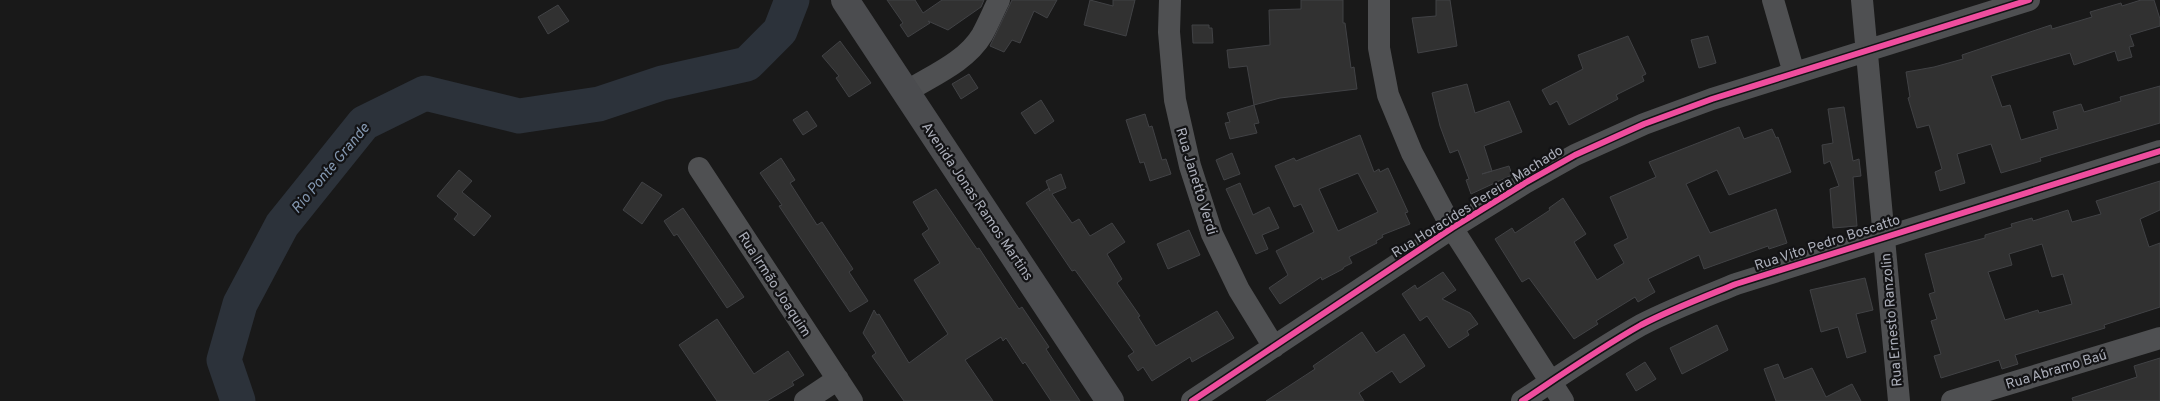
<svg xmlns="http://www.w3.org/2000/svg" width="2160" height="401" viewBox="0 0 2160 401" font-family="Overpass,sans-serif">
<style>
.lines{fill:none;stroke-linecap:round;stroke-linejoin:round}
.river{stroke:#2c323a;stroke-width:35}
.building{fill:#313131;stroke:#414245;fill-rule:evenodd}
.minor{stroke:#4f5052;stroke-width:22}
.major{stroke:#4b4c4f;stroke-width:28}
.cycleway-casing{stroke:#131315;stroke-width:9}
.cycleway{stroke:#ef4d9e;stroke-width:6}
.labels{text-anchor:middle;stroke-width:4.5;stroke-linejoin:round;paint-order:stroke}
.street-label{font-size:14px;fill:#abaeb9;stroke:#131315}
.water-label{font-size:15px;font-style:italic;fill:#8498b1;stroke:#131315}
</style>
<rect width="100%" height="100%" fill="#191919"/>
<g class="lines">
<path class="river" d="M238,401L224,360L240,304L282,225L364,123L425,93L519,116L599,104L662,83L747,64L780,31L792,0"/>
</g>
<path class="building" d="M887,0H915L923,13L942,0H984L981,7L948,30L928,21L930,23L908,37L900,25L903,23Z
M1012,0H1057L1047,18L1034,11L1020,43L1012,40L1004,52L990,46Z
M1090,0L1113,6V0H1135L1126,36L1084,25Z
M1301,0H1343V23H1345L1351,68L1354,67L1357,89L1280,98L1254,105L1247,66L1229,68L1227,50L1270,45L1269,10L1301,9Z
M1436,0H1450L1457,46L1418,53L1412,18L1436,16Z
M2141,0H2154L2160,19V26L2130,35L2134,46L2129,47L2132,57L2118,61L2115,51L2074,65L2070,53L1991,76L2002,107L2010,105L2021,140L2058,129L2053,112L2081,104L2084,112L2121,101L2120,97L2160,86V123L2040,158L2041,161L2001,173L1991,144L1957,154L1965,183L1940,191L1935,172L1942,169L1929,125L1917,128L1908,98L1910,97L1906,72L1934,67L1963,59L1962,55L2024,34L2051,25L2052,29L2092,17L2090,12L2121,3L2122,6Z
M558,5L569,21L548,34L538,17Z
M1192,25H1209V28H1212L1213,43H1193Z
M1628,36L1646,74L1642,76L1644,81L1616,95L1618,99L1569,125L1557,101L1550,105L1542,90L1583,69L1578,55Z
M1708,36L1716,63L1699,68L1691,40Z
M840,41L871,83L849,97L836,78L839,76L822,56Z
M969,74L978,88L961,99L952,84Z
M1467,84L1475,113L1509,101L1522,132L1484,146L1492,171L1482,174L1509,166L1512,175L1471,194L1466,180L1469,179L1458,150L1450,153L1440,126L1432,93Z
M1041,100L1054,121L1035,134L1021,113Z
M1254,105L1259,123L1254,124L1257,133L1230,139L1225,123L1230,122L1227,113Z
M1844,107L1853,161L1859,159L1861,176L1853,177L1857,226L1833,228L1830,189L1839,186L1830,161L1824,164L1822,145L1833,143L1828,109Z
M807,111L817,126L803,135L793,120Z
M1145,114L1149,127L1152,126L1162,160L1166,159L1171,174L1150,181L1144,162L1140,163L1126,120Z
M1739,127L1744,139L1772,129L1776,138L1778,137L1791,172L1729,195L1717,170L1686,184L1710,233L1776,209L1787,243L1769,249L1768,246L1704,269L1699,255L1648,279L1655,292L1638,302L1635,297L1596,321L1598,324L1574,339L1529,278L1522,282L1495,239L1512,228L1515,233L1550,210L1549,208L1563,198L1586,234L1574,242L1597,280L1624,263L1614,245L1628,238L1610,197L1656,177L1649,162Z
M1360,135L1374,172L1379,169L1380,172L1388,168L1408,212L1405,213L1410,224L1382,235L1383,237L1376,241L1377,243L1349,257L1352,263L1344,267L1343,269L1322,280L1321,277L1280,304L1269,288L1288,275L1276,251L1314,232L1301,204L1294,207L1275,166L1294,158L1296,161ZM1358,173L1378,212L1338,231L1319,189Z
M1232,153L1240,174L1224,180L1216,160Z
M781,158L795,180L790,183L817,225L822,222L853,269L849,272L868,301L850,312L779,206L782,205L760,173Z
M459,170L472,181L462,192L491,216L474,236L454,219L458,214L437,196Z
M1061,174L1066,188L1052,194L1072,223L1079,219L1090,236L1112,223L1125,242L1107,254L1122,279L1117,283L1140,316L1138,317L1156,346L1217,311L1234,338L1192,362L1190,357L1152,381L1143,367L1138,371L1128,356L1134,352L1075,270L1072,271L1026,203L1049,188L1050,191L1046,181Z
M2160,181V210L2140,219L2149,247L2160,243V307L2104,325L2105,328L2015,355L2018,364L2002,369L1999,360L1941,378L1934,356L1941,354L1931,321L1937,319L1929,294L1935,292L1925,254L1985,238V235L2012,227L2011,224L2032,218L2033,221L2068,210L2072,222L2101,214L2096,201ZM2042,244L2052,277L2063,274L2072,304L2039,313L2038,310L2005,320L1988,272L2012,265L2009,254Z
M642,182L662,195L642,224L623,210Z
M1240,183L1253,215L1269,207L1279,228L1262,235L1268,249L1256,254L1226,189Z
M936,189L977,249L979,248L1019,309L1022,307L1049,347L1046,349L1080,401H1051L1025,362L1023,364L1006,338L1003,341L1001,337L965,360L993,401H904L882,370L872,356L876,353L863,333L874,310L877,315L879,314L909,363L948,334L914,280L940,263L922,234L929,229L913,202Z
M683,208L744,297L727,308L677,234L674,236L664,221Z
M1189,230L1200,255L1168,269L1157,244Z
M1443,272L1456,290L1442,299L1470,313L1478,324L1467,331L1469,335L1449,348L1427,316L1420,321L1402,294L1415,285L1417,289Z
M1865,278L1873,310L1856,314L1866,352L1847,358L1838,327L1821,332L1810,290Z
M717,319L754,374L788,351L804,375L792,382L794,385L767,401H717L679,345Z
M1717,325L1728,350L1682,374L1670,348Z
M1362,332L1376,353L1404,334L1425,366L1400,383L1392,371L1359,393L1364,401H1266L1315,369L1313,366Z
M2160,358V401H2073L2072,398L2137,377L2134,366Z
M1645,362L1656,379L1636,391L1626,374Z
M1778,364L1784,379L1812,368L1826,397L1852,384L1861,401H1776L1764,369Z"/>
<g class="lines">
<path class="minor" d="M1170,0L1169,32L1175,100L1190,166L1212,234L1239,290L1274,347
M1379,0V48L1388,95L1412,153L1452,228L1563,401
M1773,0L1794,73
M1862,0L1899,401
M906,92C931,76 966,62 982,35C988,24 993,12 999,0
M699,168L852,401
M805,401L838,379
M1192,401L1452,228L1525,183L1575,155L1644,124L1712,99L2029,0
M1522,401C1561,375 1600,348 1641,325C1672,309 1704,297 1736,284L2160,151
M1952,401L2160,338"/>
<path class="major" d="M845,0L1110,401"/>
<g class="cycleway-casing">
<path id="cycleway" d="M1192,401L1452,228L1525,183L1575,155L1644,124L1712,99L2029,0
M1522,401C1561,375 1600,348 1641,325C1672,309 1704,297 1736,284L2160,151"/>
</g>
<use href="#cycleway" class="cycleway"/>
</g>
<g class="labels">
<g class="street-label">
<text transform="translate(1197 181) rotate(73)" y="5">Rua Janetto Verdi</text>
<text transform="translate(978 201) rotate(56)" y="5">Avenida Jonas Ramos Martins</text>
<text transform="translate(1477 201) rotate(-32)" y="5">Rua Horacides Pereira Machado</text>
<text transform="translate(1827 242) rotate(-18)" y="5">Rua Vito Pedro Boscatto</text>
<text transform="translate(775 284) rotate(57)" y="5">Rua Irmão Joaquim</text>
<text transform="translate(1891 320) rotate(-95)" y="5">Rua Ernesto Ranzolin</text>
<text transform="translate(2056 369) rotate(-17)" y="5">Rua Abramo Baú</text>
</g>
<g class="water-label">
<text transform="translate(330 168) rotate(-50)" y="5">Rio Ponte Grande</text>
</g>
</g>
</svg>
